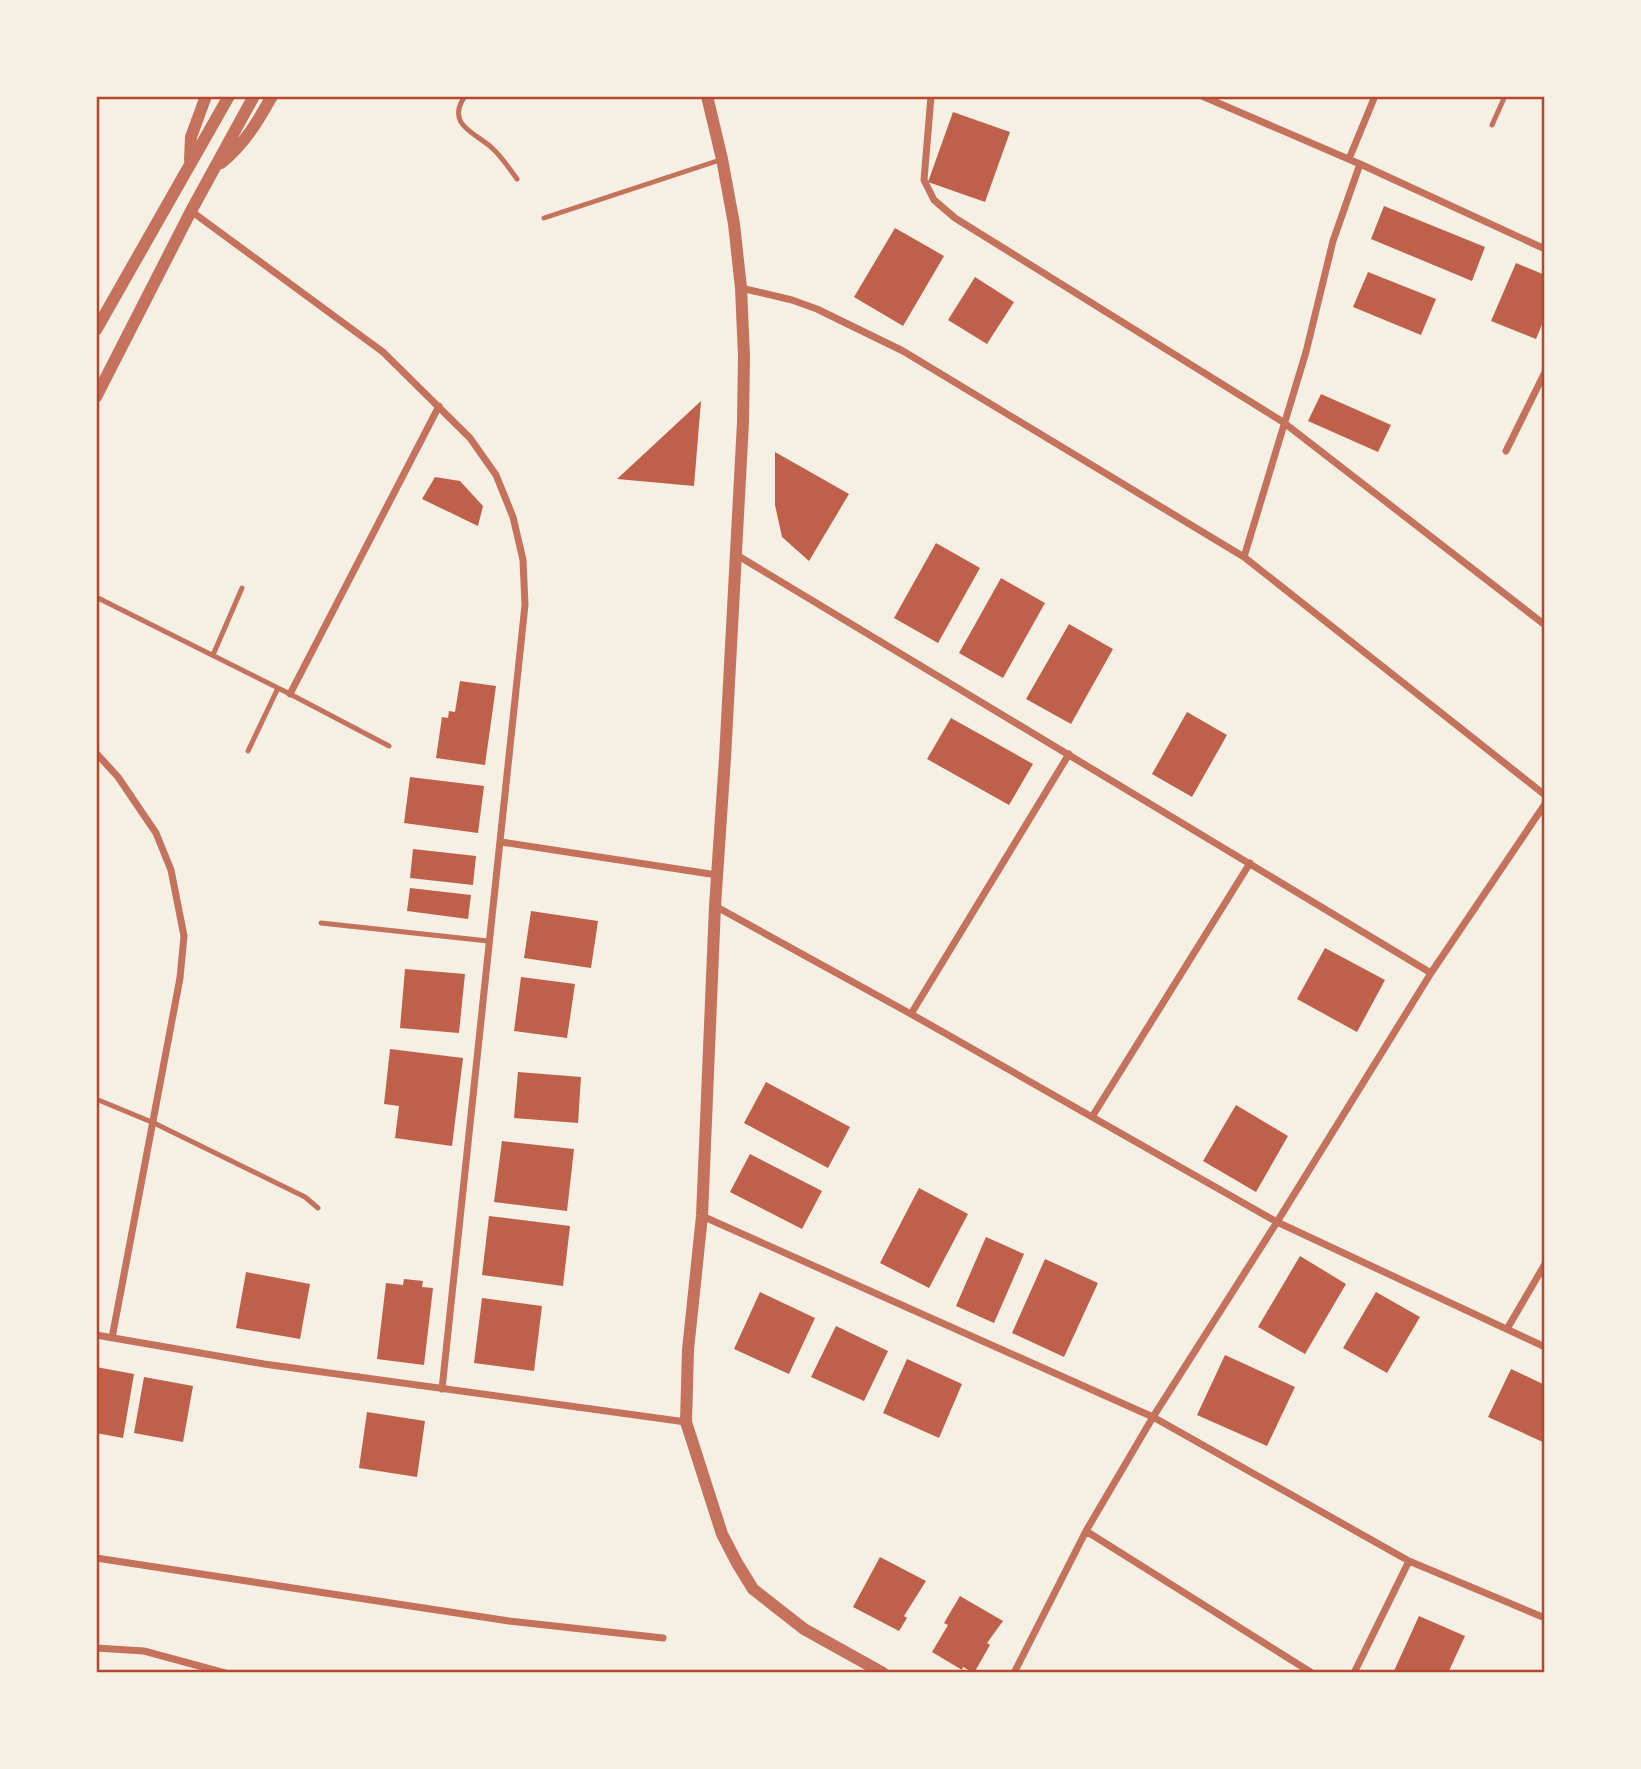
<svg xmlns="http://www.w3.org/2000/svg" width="1641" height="1769" viewBox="0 0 1641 1769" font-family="'Fira Sans',sans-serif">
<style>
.building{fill:#bf614a}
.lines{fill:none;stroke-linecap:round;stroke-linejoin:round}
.service{stroke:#c5725c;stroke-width:5}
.minor{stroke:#c5725c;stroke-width:7}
.tertiary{stroke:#c5725c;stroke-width:12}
.neatline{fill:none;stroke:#b5482f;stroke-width:2.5}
</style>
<rect width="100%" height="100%" fill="#f6efe4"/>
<path class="building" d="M953,112L1010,132L985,202L928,182Z
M1384,206L1485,247L1472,281L1371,239Z
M895,228L944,256L903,326L854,297Z
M1516,263L1545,275V317L1536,339L1491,321Z
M1368,272L1436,299L1421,335L1353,307Z
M975,277L1014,302L987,344L948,320Z
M1321,394L1391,425L1378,452L1308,421Z
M701,401L694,486L617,479Z
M775,452L849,494L809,561L782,537L775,505Z
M435,477L460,481L483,506L478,526L422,499Z
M936,543L980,568L938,643L894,618Z
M1001,578L1045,603L1003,678L959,653Z
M1069,624L1113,649L1071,724L1026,699Z
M460,681L496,686L485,765L436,758L442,717L448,718L449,711L455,712Z
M1187,712L1227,735L1192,797L1152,774Z
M951,718L1033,764L1009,805L927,759Z
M410,777L484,786L478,833L404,823Z
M413,849L476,856L473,885L410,878Z
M410,888L471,895L468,919L407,911Z
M531,911L598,921L591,968L524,958Z
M1325,948L1385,980L1357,1032L1297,999Z
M405,969L465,974L459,1033L400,1028Z
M521,977L575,984L567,1038L514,1031Z
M390,1049L463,1058L452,1146L395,1138L399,1106L384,1104Z
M518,1072L581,1077L578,1123L514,1118Z
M766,1082L850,1127L828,1168L744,1123Z
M1236,1105L1288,1136L1256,1192L1203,1161Z
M502,1141L574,1149L567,1211L494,1202Z
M750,1154L822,1191L802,1229L730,1192Z
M919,1188L968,1214L929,1288L880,1263Z
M489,1216L570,1226L563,1286L482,1275Z
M986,1237L1024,1254L994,1323L956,1306Z
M1300,1256L1346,1284L1305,1354L1258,1327Z
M1045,1259L1098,1283L1064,1357L1012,1333Z
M246,1272L310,1284L300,1339L236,1328Z
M404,1279L423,1281L422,1287L433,1288L424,1365L377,1359L386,1283L403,1285Z
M760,1292L815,1318L789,1374L734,1349Z
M1376,1292L1420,1317L1387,1373L1343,1348Z
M482,1298L542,1306L534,1371L474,1363Z
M836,1326L888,1351L864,1401L811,1377Z
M1225,1355L1295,1387L1267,1446L1197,1415Z
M907,1359L962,1384L939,1438L883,1413Z
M96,1367L134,1374L123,1438L96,1433Z
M1511,1369L1545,1385V1443L1488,1417Z
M144,1377L193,1386L183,1442L134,1433Z
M367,1412L425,1421L417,1477L359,1468Z
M880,1557L926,1581L904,1616L907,1618L899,1631L853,1607Z
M960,1596L1003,1621L987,1643L990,1645L974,1673L963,1667L962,1670L932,1652L948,1625L944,1623Z
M1419,1616L1465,1636L1448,1673H1393Z"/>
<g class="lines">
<path class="service" d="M465,96C445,125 476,133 492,148C502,157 509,168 517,179
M1492,125L1505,96
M544,218L720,160
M96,597L290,694L389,746
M213,655L242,588
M248,751L278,688
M321,923L488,941
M96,1099L154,1123L305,1197L318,1208"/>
<path class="minor" d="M931,96L924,180L934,200L955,218L1283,422L1545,625
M1202,96L1360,164L1545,249
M1349,159L1375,96
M191,211L383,352L470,438L496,475L513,517L523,560L525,605L442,1389
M741,288L792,300L817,309L903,351L1244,557L1545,795
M1506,451L1545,372
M735,554L1431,973
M1244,557L1306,352L1333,241L1360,164
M290,694L439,406
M96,753L118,777L156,833L171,870L184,936L180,978L112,1338
M501,842L717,875
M715,906L911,1014L1277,1222L1545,1347
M911,1014L1069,754
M1092,1117L1250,863
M702,1216L1153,1417L1409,1561L1545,1618
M1507,1329L1545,1264
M96,1335L264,1364L686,1422
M1086,1531L1312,1673
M96,1558L509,1621L663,1638
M96,1648L144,1651L225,1673
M1014,1673L1086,1531L1153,1417L1277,1222L1431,973L1545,804
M1354,1673L1409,1561"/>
<path class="tertiary" d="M707,96L722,159L734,224L741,288L744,356L743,422L725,758L715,906L702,1216L688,1350L686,1422L722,1534L737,1563L753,1589L804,1629L883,1673
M190,160L191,137L206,96
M221,163C244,145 258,121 272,96
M96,330L229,96
M96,397L191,211L254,96"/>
</g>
<rect width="1641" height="1769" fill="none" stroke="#f6efe4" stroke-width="196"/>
<rect x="98" y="98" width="1445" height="1573" class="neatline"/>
</svg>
